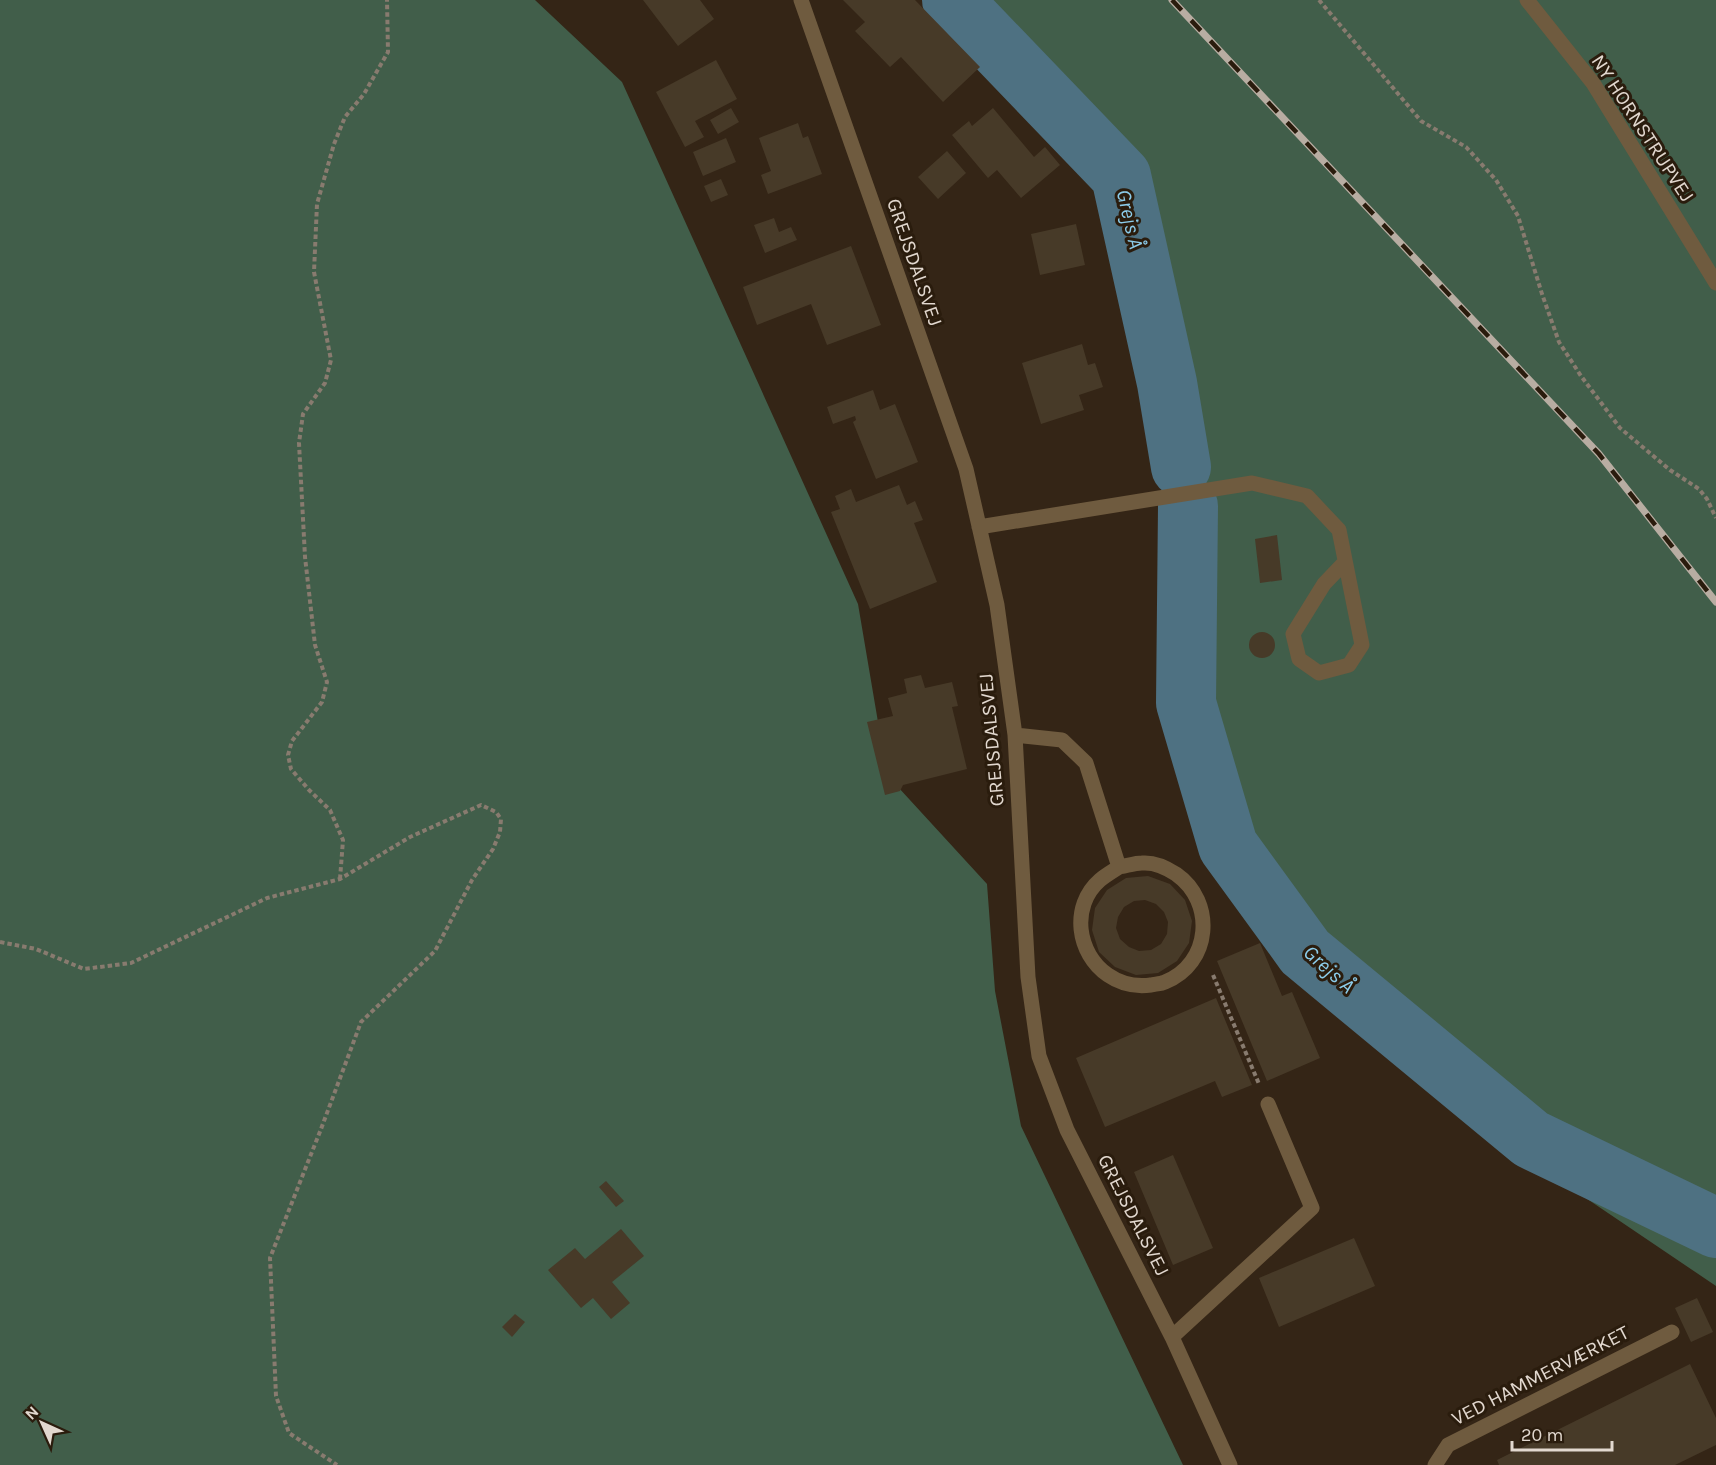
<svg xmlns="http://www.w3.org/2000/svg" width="1716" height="1465" viewBox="0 0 1716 1465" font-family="Karla,sans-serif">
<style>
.forest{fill:#415e4a}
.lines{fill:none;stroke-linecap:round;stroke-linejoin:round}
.river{stroke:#4e7182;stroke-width:60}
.building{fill:#473a28;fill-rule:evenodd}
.path{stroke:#887b6f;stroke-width:4;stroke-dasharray:4.5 3;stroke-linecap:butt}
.minor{stroke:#6f5b3f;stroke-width:15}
.rail-casing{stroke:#b8ada2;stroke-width:7}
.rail{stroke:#2a1c0d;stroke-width:4.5;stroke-dasharray:14;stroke-linecap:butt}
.labels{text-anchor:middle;stroke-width:6;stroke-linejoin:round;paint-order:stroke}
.street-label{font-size:20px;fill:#e2d8cf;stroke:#2a1c0d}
.water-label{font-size:21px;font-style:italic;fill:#8cccea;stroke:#2a1c0d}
</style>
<rect width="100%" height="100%" fill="#342516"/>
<path class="forest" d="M0,0H535L622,82L858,604L887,775L987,884L995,991L1021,1126L1183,1465H0Z
M969,0H1716V1286L1451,1107L1292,917L1207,734L1189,356L1130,162Z"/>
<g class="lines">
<path class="river" d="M952,0L1121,176L1167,383L1181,467
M1188,506L1186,703L1228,846L1305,952L1531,1139L1716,1228"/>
</g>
<path class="building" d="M643,0H700L714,19L678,46Z
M843,0H915L980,67L943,102L901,57L890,67L855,31L865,22Z
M716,60L737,99L695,121L704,137L685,147L656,92Z
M731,108L739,122L718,134L710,120Z
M993,108L1034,157L1045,147L1060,165L1021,198L997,170L988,178L952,135L969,121L972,126Z
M798,123L803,138L808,136L822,174L768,194L761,175L771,171L759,138Z
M726,138L736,162L703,176L693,152Z
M947,151L966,173L938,199L918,177Z
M721,179L728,195L711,202L704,186Z
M774,218L779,232L791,227L797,240L765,253L754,225Z
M1076,224L1085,265L1040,275L1031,234Z
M851,246L881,325L827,345L811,304L757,325L743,287Z
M1082,344L1088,365L1095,363L1103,387L1079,395L1084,410L1041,424L1022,363Z
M873,390L880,410L895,404L918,462L876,479L853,422L856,420L855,416L833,424L827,407Z
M899,485L907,505L915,501L923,520L914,523L937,582L870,609L831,512L840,509L835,496L851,489L856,502Z
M1277,535L1282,580L1260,583L1255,539Z
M1249 645a13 13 0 1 1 26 0a13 13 0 1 1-26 0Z
M921,675L925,688L952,682L958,706L952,707L967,769L903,785L900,791L885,795L867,722L893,716L888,698L907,693L904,679Z
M1148,876L1170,884L1185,900L1192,921L1189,943L1177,961L1158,973L1136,975L1115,967L1099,952L1092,930L1095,908L1107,890L1126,878ZM1145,900L1156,904L1164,912L1168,922L1167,934L1161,944L1151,950L1139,951L1129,947L1120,939L1116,928L1118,917L1124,907L1134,901Z
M1260,943L1282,996L1292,992L1320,1058L1267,1081L1217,961Z
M1216,998L1252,1085L1222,1097L1215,1081L1105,1127L1076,1058Z
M1173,1155L1213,1248L1173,1265L1134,1172Z
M606,1181L624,1201L616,1207L599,1187Z
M621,1229L644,1256L612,1282L630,1303L611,1319L593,1298L581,1308L548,1270L575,1248L585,1259Z
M1354,1238L1375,1286L1279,1327L1259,1278Z
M1697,1298L1713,1332L1691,1342L1675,1308Z
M515,1314L525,1322L512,1337L502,1327Z
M1690,1364L1716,1418V1445L1675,1465H1499L1497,1460Z"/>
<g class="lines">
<path class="path" d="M1319,0L1421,121L1466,147L1496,180L1518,216L1542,294L1559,342L1581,376L1620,428L1670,470L1699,489L1707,499L1716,518
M340,879L343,840L330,810L309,790L291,769L288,755L292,741L322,702L327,682L315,645L305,557L299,443L303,414L325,383L331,360L314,272L317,204L334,144L345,117L364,94L388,52L387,0
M0,942L36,949L84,969L131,963L267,898L340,879L410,837L481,805L496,812L501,819L500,832L493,849L472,880L435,951L361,1022L321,1129L270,1258L276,1396L289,1433L337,1465
M1213,975L1259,1084"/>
<path class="minor" d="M801,0L966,469L997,605L1015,735L1028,977L1039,1056L1067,1130L1172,1337L1230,1465
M1527,0L1593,83L1716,283
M979,527L1252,483L1307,496L1339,530L1362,645L1349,665L1319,673L1299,659L1293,634L1324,584L1345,562
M1015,735L1062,740L1086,763L1119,867C1113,871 1106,875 1100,880C1070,906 1077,954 1108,975C1121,984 1136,987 1151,985C1155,984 1161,984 1165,982C1211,964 1216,902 1176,874C1167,868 1154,862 1142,863C1135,863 1126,866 1119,867
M1172,1337L1312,1208L1268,1104
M1435,1465L1448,1445L1672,1332"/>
<g class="rail-casing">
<path id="rail" d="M1172,0L1599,454L1716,602"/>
</g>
<use href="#rail" class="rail"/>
</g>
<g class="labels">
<g class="street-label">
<text transform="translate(1643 128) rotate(57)" y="7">NY HORNSTRUPVEJ</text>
<text transform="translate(915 262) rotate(71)" y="7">GREJSDALSVEJ</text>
<text transform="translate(991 740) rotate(-95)" y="7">GREJSDALSVEJ</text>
<text transform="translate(1134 1215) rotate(63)" y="7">GREJSDALSVEJ</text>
<text transform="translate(1540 1375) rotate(-27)" y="7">VED HAMMERVÆRKET</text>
</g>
<g class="water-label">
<text transform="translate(1130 219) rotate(77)" y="7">Grejs Å</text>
<text transform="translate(1329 969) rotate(42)" y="7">Grejs Å</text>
</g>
</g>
<g transform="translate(42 1423) rotate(315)" stroke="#2a1c0d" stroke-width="4.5" paint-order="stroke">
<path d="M0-4.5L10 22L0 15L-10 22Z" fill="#e2d8cf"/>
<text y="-9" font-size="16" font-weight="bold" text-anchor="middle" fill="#e2d8cf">N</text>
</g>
<path d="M1512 1441v9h100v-9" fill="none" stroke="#e2d8cf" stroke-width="3"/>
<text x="1521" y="1441" font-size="18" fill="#e2d8cf" stroke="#2a1c0d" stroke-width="4.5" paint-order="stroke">20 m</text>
</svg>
